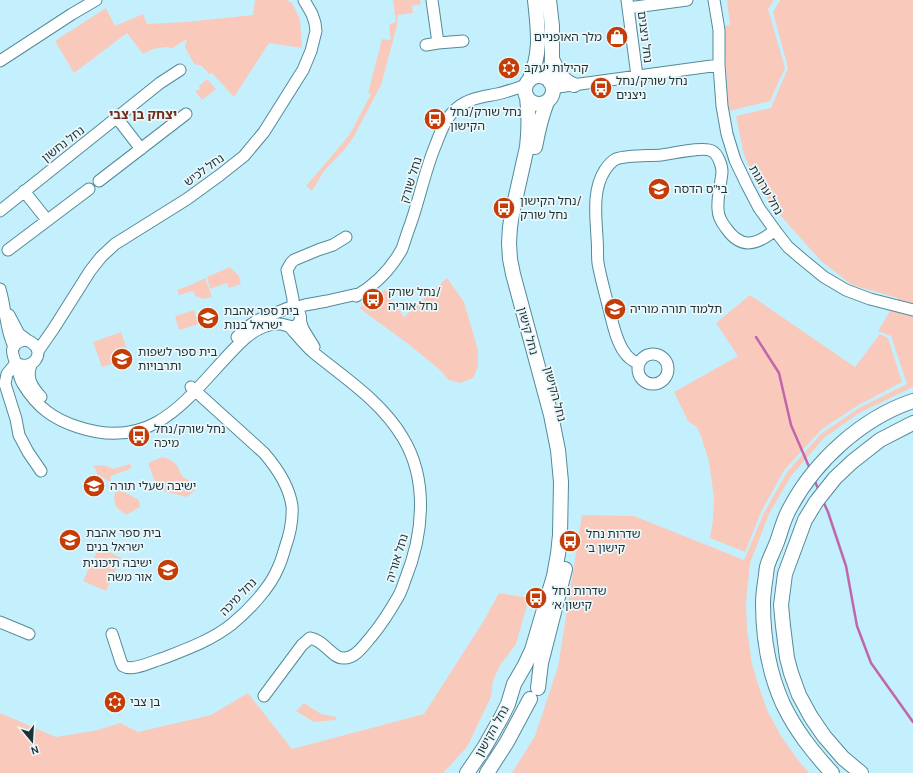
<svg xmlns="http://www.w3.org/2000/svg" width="913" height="773" viewBox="0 0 913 773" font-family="Karla,'Noto Sans Hebrew',sans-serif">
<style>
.green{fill:#f9cabc}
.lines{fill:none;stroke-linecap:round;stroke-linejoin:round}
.stream{stroke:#c266ab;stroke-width:2.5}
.minor-casing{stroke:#548a99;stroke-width:13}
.major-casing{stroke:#548a99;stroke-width:16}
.minor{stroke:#fff;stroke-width:11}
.major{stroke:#fff;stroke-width:14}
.labels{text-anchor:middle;stroke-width:3.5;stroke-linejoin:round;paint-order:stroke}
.poi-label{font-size:12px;fill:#1c3238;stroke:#ecf7fa;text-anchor:start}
.street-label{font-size:12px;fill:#1c3238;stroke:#ecf7fa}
.neighbourhood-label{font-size:13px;font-weight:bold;fill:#702d19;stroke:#ecf7fa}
</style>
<rect width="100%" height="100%" fill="#c4f0fd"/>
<path class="green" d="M255,0H287L292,3L300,19L302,48L269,43L234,97L212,73L209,74L202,66L194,64L185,47L187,39L172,48L166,47L153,49L143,54L127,33L74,73L55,41L106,8L115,26L143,14L147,24L186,22L253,15Z
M393,0H420L421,4L412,6L413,13L398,15L397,26L381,85L353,138L344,150L324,171L312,191L306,186L335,152L350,134L371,94L368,93L382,39L391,40L389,25L396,22Z
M727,0H774L768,9L785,68L770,101L729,111L723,26L730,25Z
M780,0H913V387L859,413L824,438L791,476L769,514L750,563L746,602L747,629L752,664L758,684L767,710L781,736L798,760L809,773H512L535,736L558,667L582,515L634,516L744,560L764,513L787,472L821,434L859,408L907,384L891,336L878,331L898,298L852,285L821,261L781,216L758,186L744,155L736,116L771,108L788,68L773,12Z
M207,79L216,89L202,100L195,91L200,89L199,86Z
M230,267L239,276L241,284L229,288L227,283L210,289L207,277Z
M205,278L212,297L204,299L195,296L193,291L179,295L177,290L193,284Z
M447,278L464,302L478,350V367L473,378L460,383L449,380L439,369L407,343L359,308L376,297L385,289L404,317Z
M750,295L855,367L880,334L888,338L902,382L857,406L822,429L785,469L762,510L745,552L710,538L713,519L714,498L709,462L702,439L697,427L688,421L674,392L738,356L716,323Z
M194,310L198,324L179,330L175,316Z
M121,332L130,358L102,367L93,342Z
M162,457C169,459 175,461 178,467C179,469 179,472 181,474C185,481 194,479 195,490L187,497L158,490L148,463Z
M130,464L132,468L111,476L110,482L97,474L96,470L93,466C101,465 106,464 113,469Z
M115,491H122L139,500L140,507L126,515L116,507L115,502L114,500Z
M99,547L121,558L106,591L83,581Z
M499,593L529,598L516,644L501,664L493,680L491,697L467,747L443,773H0V713L56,737L98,730L120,723L138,732L211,715L248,693L292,749L424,714L483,622Z
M304,703L321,714L336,717V720L314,722L296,711Z"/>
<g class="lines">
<path class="stream" d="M756,337L779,373L791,425L810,469
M814,479L819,491
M823,501L828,512L846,566L857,626L871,663L913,722"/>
<g class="minor-casing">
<path id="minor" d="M432,0L438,43L463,41
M627,0L637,76
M714,0L719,30V65L722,106L727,134L735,160L747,185L759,208L777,233L788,247L802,259L824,277L846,290L870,299L913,310
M628,8L687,0
M426,45L438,43
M0,61L72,14L96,0
M553,90L558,87L719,65
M117,118L141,149
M99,181L186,114
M24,191L47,220
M0,211L160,83L180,70
M8,250L89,189
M0,289C6,309 5,328 14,347
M356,296C375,285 391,269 402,249C404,243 406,237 408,231C419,203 424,172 436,144C441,131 446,117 457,108C469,98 483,97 497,94C507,92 517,88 526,85
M293,307V299L287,270L291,263L294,260L318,250L333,245L346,237
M9,315L19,334L27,340
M300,320L303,329L314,347
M237,337L249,326L258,320L288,308H294L305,305L327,301L362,293
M38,351L54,328L90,271L101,257L115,244L187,199L220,175L244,156L264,132L303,70L311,51L316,31L315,23L312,14L304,0
M638 369a15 15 0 1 1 30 0a15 15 0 1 1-30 0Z
M16,363C33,372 46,352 32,343C29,340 25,340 21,341C8,346 13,355 16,364C19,371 19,378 23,384C37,407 53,419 78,427C159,454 191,391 240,343C250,333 265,323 280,324C285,324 289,328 295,326C304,323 301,311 294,308
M16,363L7,374L5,384L16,419L19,435L28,452L41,471
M639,364C633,361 628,358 625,353C617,343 613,325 610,313C606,296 601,280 598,263C597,255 598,246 597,238C596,216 592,190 605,170C607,167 612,161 616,159C628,155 648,156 661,155C671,154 704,146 712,151C718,154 722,166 722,172C721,184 717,197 718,209C718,216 722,223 726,228C741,250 757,245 775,230
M31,365C26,378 32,387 41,397
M0,622L29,634
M112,634L121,662L123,666C133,672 153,661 164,658C187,649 212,640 232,624C248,611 270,588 278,568C281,562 283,555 285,548C290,534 293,521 292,506C289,485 277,468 264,453L191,387
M264,696L302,645L310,638C324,640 332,658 343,658C355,659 364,645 371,637C381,625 390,611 398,597C401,592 403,586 405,580C423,536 429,481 403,438C382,402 345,378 314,353C305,345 297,335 289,326"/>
</g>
<g class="major-casing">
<path id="major" d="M549,0L552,26V59L550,82
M552,59C557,70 562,81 574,85
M525 90a14 14 0 1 1 28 0a14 14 0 1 1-28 0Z
M529,81C542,52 538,30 535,0
M535,147C538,131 541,117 547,102
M538,688L541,663L565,569
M467,773L484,748L501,718L508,704L514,684L525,665L532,650L554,576L558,554L560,535L561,482L558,450L551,415L513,274L510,259L509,243L510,227L512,214L527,147C529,130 529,114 527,97
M487,773L507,742L530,699
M832,773C812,751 796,731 783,704C769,673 763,637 763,603C763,596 764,589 765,582C766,577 766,572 767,567C769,559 774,550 777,542C781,531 784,518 790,508C815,461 862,418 913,401
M861,773L843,758L824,736L811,717L799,695L791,673L787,658L783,626L781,605L785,574L805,520L816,502L835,478L852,462L880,440L913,423"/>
</g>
<use href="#minor" class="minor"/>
<use href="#major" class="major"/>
</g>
<defs>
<g id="shop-disc" transform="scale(1.15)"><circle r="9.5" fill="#c43c06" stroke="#ecf7fa"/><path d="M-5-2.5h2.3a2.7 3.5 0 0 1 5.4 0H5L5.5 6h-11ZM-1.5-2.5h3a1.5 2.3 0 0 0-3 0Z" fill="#fff"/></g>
<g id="synagogue-disc" transform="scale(1.15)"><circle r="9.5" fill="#c43c06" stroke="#ecf7fa"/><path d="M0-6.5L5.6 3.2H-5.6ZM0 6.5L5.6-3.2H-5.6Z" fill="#fff"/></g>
<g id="bus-disc" transform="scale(1.15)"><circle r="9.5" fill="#c43c06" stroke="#ecf7fa"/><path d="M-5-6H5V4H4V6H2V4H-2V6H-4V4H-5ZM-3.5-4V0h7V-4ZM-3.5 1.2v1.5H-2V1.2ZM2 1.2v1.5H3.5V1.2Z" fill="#fff"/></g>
<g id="school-disc" transform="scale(1.15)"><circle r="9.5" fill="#c43c06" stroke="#ecf7fa"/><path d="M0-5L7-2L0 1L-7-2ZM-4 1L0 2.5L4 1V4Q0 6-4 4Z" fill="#fff"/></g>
</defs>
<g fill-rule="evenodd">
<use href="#shop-disc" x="617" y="37"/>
<use href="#synagogue-disc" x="509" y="68"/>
<use href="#bus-disc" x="601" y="88"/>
<use href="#bus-disc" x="435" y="119"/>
<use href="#school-disc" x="659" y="189"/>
<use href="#bus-disc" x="504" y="208"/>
<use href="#bus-disc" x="373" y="299"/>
<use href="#school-disc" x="615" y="309"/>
<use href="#school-disc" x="208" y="318"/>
<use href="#school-disc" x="122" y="359"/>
<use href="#bus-disc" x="139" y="436"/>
<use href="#school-disc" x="94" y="486"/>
<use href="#school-disc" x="70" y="540"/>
<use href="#bus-disc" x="570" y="541"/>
<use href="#school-disc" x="168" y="570"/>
<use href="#bus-disc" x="536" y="598"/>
<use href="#synagogue-disc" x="115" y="702"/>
</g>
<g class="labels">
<g class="poi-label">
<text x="602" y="41" text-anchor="end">מלך האופניים</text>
<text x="524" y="72">קהילות יעקב</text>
<text x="616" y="85">נחל שורק/נחל<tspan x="616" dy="14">ניצנים</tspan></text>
<text x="450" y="116">נחל שורק/נחל<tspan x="450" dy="14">הקישון</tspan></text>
<text x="674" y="193">בי"ס הדסה</text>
<text x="520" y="205">נחל הקישון/<tspan x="520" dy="14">נחל שורק</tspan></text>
<text x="388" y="296">נחל שורק/<tspan x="388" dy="14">נחל אוריה</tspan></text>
<text x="630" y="313">תלמוד תורה מוריה</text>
<text x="224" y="315">בית ספר אהבת<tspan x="224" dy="14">ישראל בנות</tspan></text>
<text x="138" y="356">בית ספר לשפות<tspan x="138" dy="14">ותרבויות</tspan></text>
<text x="154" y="433">נחל שורק/נחל<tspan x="154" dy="14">מיכה</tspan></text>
<text x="110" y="490">ישיבה שעלי תורה</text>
<text x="86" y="537">בית ספר אהבת<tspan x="86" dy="14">ישראל בנים</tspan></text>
<text x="586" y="538">שדרות נחל<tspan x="586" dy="14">קישון ב׳</tspan></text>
<text x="152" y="567" text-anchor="end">ישיבה תיכונית<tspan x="152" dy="14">אור משה</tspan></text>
<text x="552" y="595">שדרות נחל<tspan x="552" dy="14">קישון א׳</tspan></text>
<text x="130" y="706">בן צבי</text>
</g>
<g class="street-label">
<text transform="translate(645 37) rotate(83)" y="4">נחל ניצנים</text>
<text transform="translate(63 144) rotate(-38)" y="4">נחל נחשון</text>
<text transform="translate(204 170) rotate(-36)" y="4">נחל לכיש</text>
<text transform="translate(411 180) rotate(-73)" y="4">נחל שורק</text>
<text transform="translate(766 190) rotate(60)" y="4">נחל ערוגות</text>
<text transform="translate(528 331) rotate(75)" y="4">נחל קישון</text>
<text transform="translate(555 394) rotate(75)" y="4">נחל הקישון</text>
<text transform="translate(397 558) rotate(-73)" y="4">נחל אוריה</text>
<text transform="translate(238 597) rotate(-46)" y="4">נחל מיכה</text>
<text transform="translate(492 731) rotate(-61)" y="4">נחל הקישון</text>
</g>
<g class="neighbourhood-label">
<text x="143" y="119">יצחק בן צבי</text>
</g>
</g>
<g transform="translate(32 741) rotate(162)" stroke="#ecf7fa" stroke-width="3" paint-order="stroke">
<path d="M0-3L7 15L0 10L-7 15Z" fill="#1c3238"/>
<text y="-6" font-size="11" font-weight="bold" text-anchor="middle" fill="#1c3238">N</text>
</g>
</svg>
